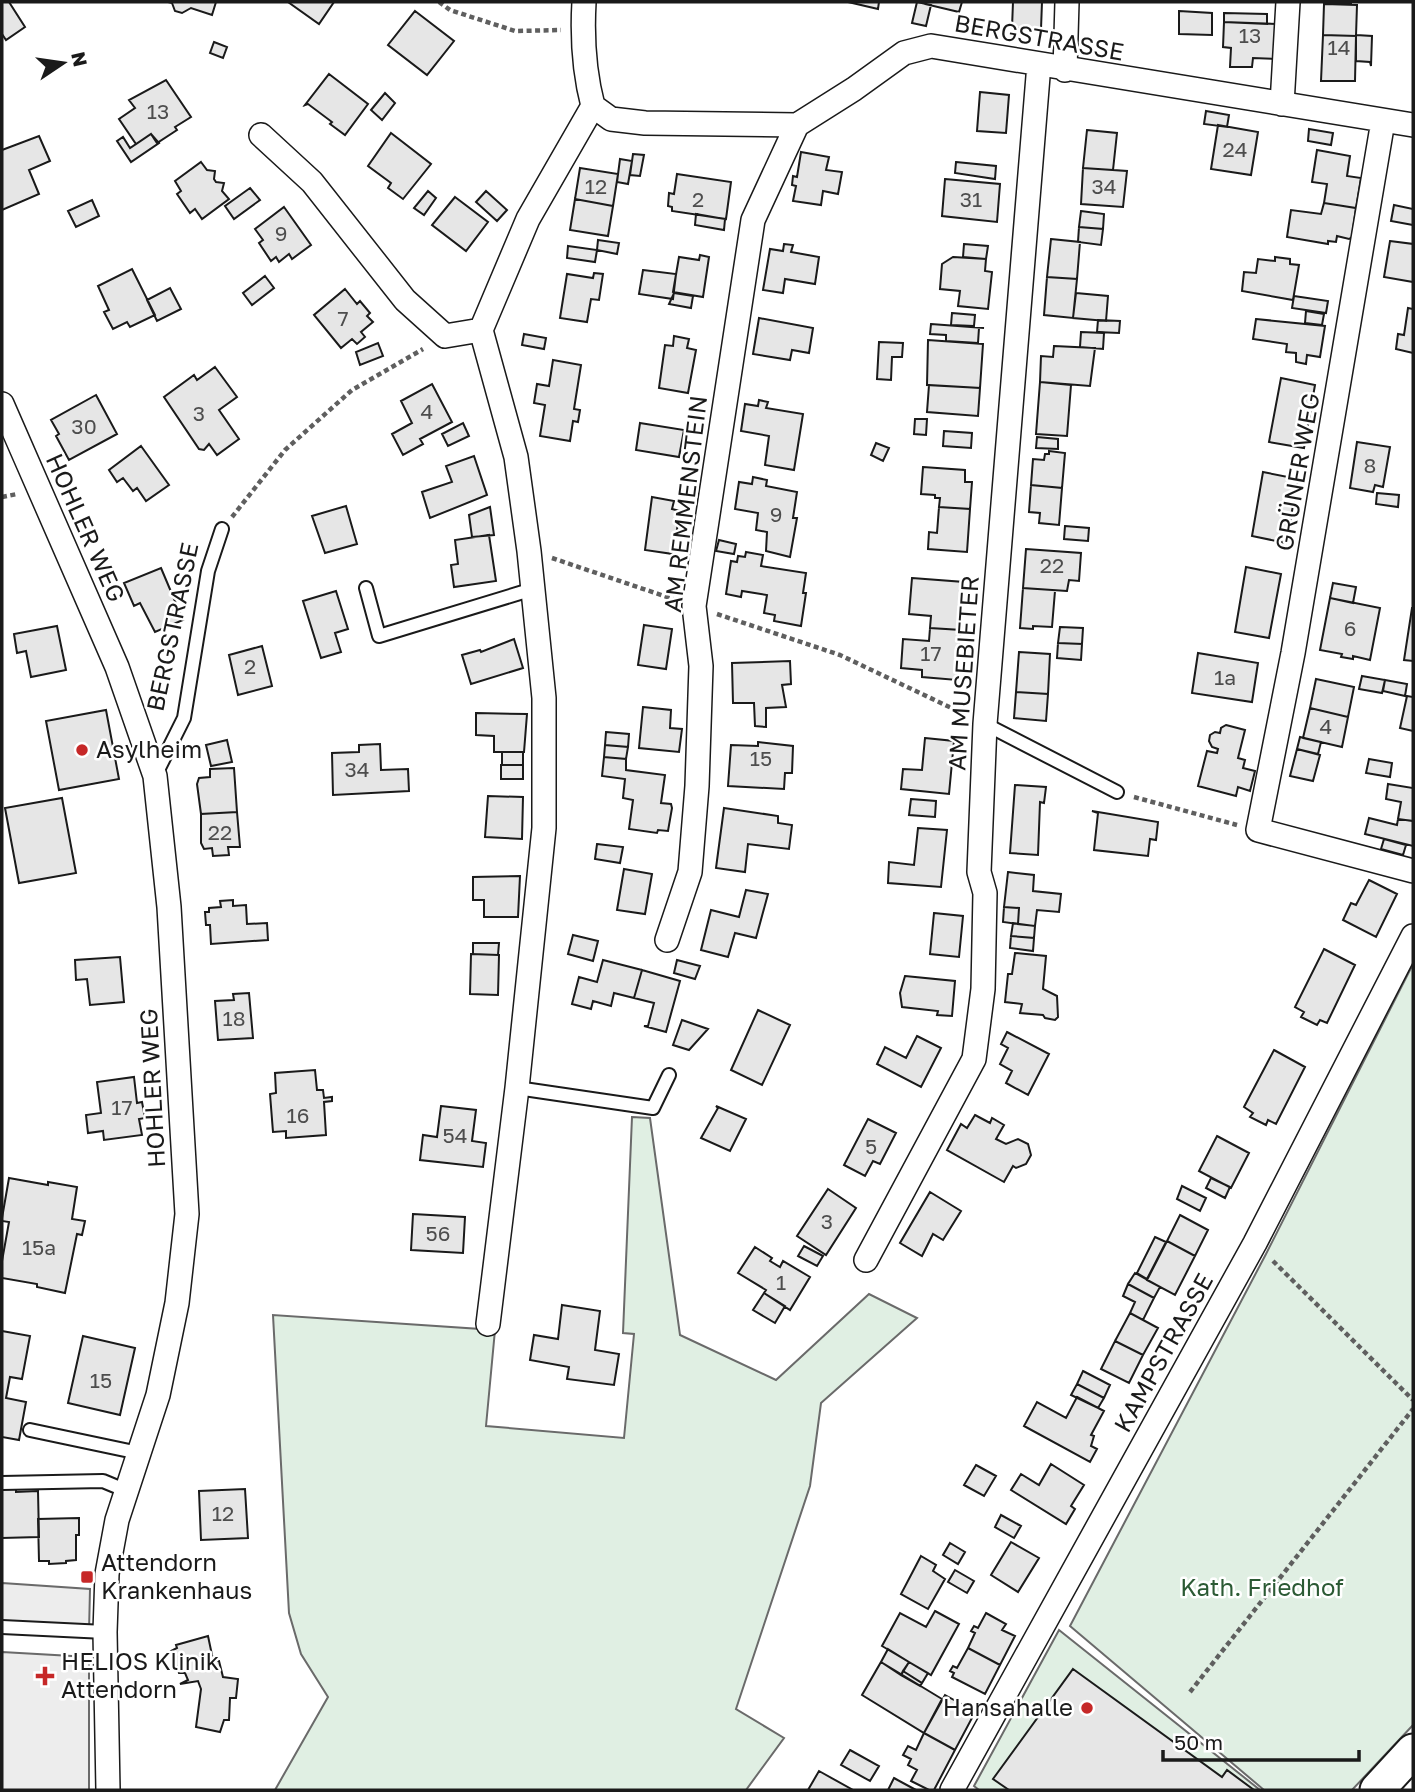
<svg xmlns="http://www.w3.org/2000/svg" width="1415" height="1792" viewBox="0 0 1415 1792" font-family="'Golos Text',sans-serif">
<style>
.green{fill:#e0efe3;stroke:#6a6a6a;stroke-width:2}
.parking{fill:#ededed;stroke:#6a6a6a;stroke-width:2}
.building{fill:#e6e6e6;stroke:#1a1a1a;stroke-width:2}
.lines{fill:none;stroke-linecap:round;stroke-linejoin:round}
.service-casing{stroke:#1a1a1a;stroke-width:16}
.minor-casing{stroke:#1a1a1a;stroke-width:26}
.secondary-casing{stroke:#1a1a1a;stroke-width:37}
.path{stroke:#5f5f5f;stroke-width:4.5;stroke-dasharray:5 3.5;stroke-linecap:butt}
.service{stroke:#fff;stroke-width:12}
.minor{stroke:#fff;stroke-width:23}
.secondary{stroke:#fff;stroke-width:33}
.poi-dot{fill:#c62828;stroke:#fff;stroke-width:2.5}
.labels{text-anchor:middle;stroke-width:5;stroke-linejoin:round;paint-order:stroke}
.number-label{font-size:21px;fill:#4d4d4d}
.street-label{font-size:24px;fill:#1a1a1a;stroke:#fff}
.poi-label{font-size:24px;fill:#1a1a1a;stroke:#fff;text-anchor:start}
.park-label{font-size:24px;fill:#2b5a34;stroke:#fff}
</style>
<rect width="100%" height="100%" fill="#fff"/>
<path class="green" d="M1413,964V1725L1352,1790H1264L1070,1626L1266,1254Z
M632,1117L650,1118L680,1335L776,1380L869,1294L917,1318L821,1403L810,1486L736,1709L784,1738L746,1790H275L328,1697L301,1654L289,1613L273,1315L495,1330L486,1426L624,1438L634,1334L623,1333Z
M1059,1630L1260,1790H979L974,1786Z"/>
<path class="parking" d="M2,1583L90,1589L89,1632L2,1627Z
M2,1652L89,1657V1790H2Z"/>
<path class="building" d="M2,2H9L25,27L6,40L2,34Z
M168,2H216L212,15L191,8L182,13L175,11L172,3Z
M288,2H334L319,24Z
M848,2H879L878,9Z
M917,2L931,5L926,26L912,23Z
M962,2L959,12L925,4V2Z
M1013,2H1042L1041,29L1012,28Z
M1324,2H1351V4H1324Z
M1324,4L1357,5L1356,36L1323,35Z
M415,11L454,41L427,75L388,45Z
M1179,11L1212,13V35L1179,34Z
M1224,13L1267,14V24L1224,22Z
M1224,22L1277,24L1276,59L1253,58L1252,67H1230L1231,48L1223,47Z
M1323,35L1356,36L1355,81H1321Z
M1356,35L1372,36L1371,66L1370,62L1356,61Z
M214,42L227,47L223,58L210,53Z
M329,74L368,104L345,135L330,124L332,122L308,104L305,105Z
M166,80L191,117L175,127L177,130L157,143L151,134L136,144L119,119L135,108L129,100Z
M980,92L1009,95L1006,133L977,131Z
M385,93L395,103L382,120L371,110Z
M1206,111L1229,115L1227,127L1204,124Z
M1218,125L1258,132L1251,175L1211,169Z
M1309,129L1333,133L1331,145L1308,141Z
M1087,130L1117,133L1113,170L1083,168Z
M391,133L431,164L403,199L388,188L391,183L368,166Z
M151,134L159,143L131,162L117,141L123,137L130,148Z
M39,136L50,161L29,170L39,194L2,210V150Z
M1317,150L1350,156L1347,176L1361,178L1356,208L1324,203L1327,184L1312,182Z
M801,152L829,157L826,170L842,172L838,194L823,191L821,205L793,201L796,186L792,185L793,176L797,177Z
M633,154L644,155L640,176L630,175Z
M620,159L632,161L628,184L617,182Z
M201,162L207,170L215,171L214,179L216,182L224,183L222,191L229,199L202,219L195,209L190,213L177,194L181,191L175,181Z
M956,162L996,166L995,179L955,173Z
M580,168L618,174L613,206L575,199Z
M1083,168L1127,171L1123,207L1081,204Z
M677,174L731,182L726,219L672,211V207L668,206L669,193L674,194Z
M945,179L1000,184L997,222L942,216Z
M250,188L260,200L234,219L225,206Z
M428,191L436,198L424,215L414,208Z
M486,191L507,210L497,221L476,202Z
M455,197L488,222L466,251L432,225Z
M575,199L613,206L608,236L570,230Z
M92,200L99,216L76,227L68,211Z
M1324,203L1356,208L1352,237L1349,239L1337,236L1336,242L1328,241V244L1287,237L1291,210L1321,214Z
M1394,205L1413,209V225L1391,221Z
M284,207L311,245L292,259L289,254L279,262L276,257L271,261L259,243L263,240L255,229Z
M1081,211L1104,214L1103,229L1079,227Z
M696,214L725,219L724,230L695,225Z
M1079,227L1103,229L1101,245L1078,242Z
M1051,239L1080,242L1077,279L1047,277Z
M598,240L619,243L617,254L597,250Z
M1390,241L1413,244V282L1384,277Z
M784,244L793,245L791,252L819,257L815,284L785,279L783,293L763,290L770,249L783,251Z
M964,244L988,246L986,259L963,257Z
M568,246L597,250L595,262L567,258Z
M700,255L709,257L703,297L673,292L679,257L699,260Z
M953,257L986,259L985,271L992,272L988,309L958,306L960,291L940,289L942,264Z
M1275,257L1290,259V264L1299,265L1293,300L1242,291L1244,272L1256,273L1258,259L1275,261Z
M132,269L155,315L130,327L127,322L113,329L104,312L109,310L98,286Z
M643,270L676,274L673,299L639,294Z
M594,273L603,274L599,300L591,299L587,322L560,318L567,274L593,278Z
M265,276L274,288L252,305L243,293Z
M1047,277L1077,279L1073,318L1044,315Z
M170,288L181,309L157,321L147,300Z
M345,289L357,304L360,301L370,313L367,316L373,322L361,332L365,337L357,344L352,339L341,348L314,315Z
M674,293L693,296L691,308L669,304Z
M1076,293L1108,296L1106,321L1073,318Z
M1294,296L1328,301L1326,313L1292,308Z
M1408,308L1413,309V353L1396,349L1398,334L1404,335Z
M1306,311L1324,314L1322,325L1305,323Z
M952,313L975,315L974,326L951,325Z
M759,318L813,328L809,353L792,350L790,360L753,354Z
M1256,319L1325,326L1320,357L1307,355L1306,364L1296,362V353L1286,352L1287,344L1253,339Z
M1098,320L1120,321L1119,333L1097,332Z
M931,324L984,328H979L978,343L946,341V335L930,334Z
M1081,332L1104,333L1103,349L1080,347Z
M524,334L546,338L544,349L522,345Z
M674,336L689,339L687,348L696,350L688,393L659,388L665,345L673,346Z
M928,340L983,344L980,388L927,385Z
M879,342L903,343L902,357H892L891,380L877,379Z
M378,343L383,356L360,365L356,352Z
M1054,346L1095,348L1090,386L1040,382L1041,356L1053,357Z
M553,360L581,365L574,409L580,410L578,422L573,421L570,441L540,436L545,405L534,403L537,384L549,386Z
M215,367L237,397L219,410L239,439L217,455L209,444L204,450L199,449L164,397L194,375L197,380Z
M1281,378L1315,385L1304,448L1269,442Z
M1040,382L1071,385L1067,436L1036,434Z
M432,384L452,422L420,439L423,444L403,455L392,434L412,423L401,401Z
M929,385L980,388L978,416L927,412Z
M96,395L117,434L69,460L56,436L59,434L51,420Z
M759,400L768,402L766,408L803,414L794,470L765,465L769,436L741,431L745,404L758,406Z
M915,419H927L926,435L914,434Z
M463,423L469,436L448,446L442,434Z
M640,423L684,430L679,457L636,450Z
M944,431L972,433L971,448L943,446Z
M1037,437L1058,439V449L1036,448Z
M1357,442L1390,447L1383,487L1375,485L1373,492L1350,488Z
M876,443L889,448L883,461L871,455Z
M141,446L169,485L146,501L137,488L133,491L123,478L117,482L109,470Z
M1049,451L1065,453L1062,488L1031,485L1033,459L1044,460L1045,454H1049Z
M474,456L487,495L430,518L422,492L452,482L446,466Z
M923,467L965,470V482H972L970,509L939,507L940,498H935V495L921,494Z
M1263,472L1298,479L1286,543L1252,536Z
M753,477L767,480L766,486L797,492L793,518H797L790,557L766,551L767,532L756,530L758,513L735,509L739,482L752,484Z
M1031,485L1062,488L1059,525L1039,523L1040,513L1029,512Z
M1377,493L1399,495L1398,507L1376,504Z
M652,497L674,501L672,509L680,511L673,554L645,550Z
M346,506L357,544L325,553L312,516Z
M490,507L494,535L472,537L469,515Z
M939,507L970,509L967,552L928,549L929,532L937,533Z
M1065,526L1089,528L1088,541L1064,539Z
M489,535L496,581L454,587L451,565L458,564L455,540Z
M719,540L736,544L734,554L716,551Z
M1026,549L1081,553L1079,581L1069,580L1067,591L1023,588Z
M746,552L763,555L761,566L806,573L803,593H806L801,626L774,621L775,615L764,613L767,595L742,591L741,597L726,594L731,561L737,562L738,556L745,557Z
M1246,567L1281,574L1269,638L1235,632Z
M161,568L183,620L155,632L140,603L134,606L124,583Z
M912,578L964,582L961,630L930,628L931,616L909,614Z
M1333,583L1356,587L1353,603L1330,598Z
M1023,588L1067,591H1055L1052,627L1033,626V629L1020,628Z
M336,591L348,629L335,633L341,652L321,658L303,601Z
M1330,598L1380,608L1370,660L1353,656V659L1341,657L1342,654L1320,650Z
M1412,608H1413V661L1404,660Z
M644,625L672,629L666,669L638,665Z
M57,626L66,670L31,677L26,651L17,653L14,634Z
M1060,627L1083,628L1082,644L1058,643Z
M930,628L961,630L957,680L922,677V670L901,668L903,639L929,641Z
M514,639L523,668L471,684L462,655L480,650L481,652Z
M1058,643L1082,644L1081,660L1057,658Z
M262,646L272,686L238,695L229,655Z
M1019,652L1050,654L1048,694L1016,692Z
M1198,653L1258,663L1252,702L1192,693Z
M790,661L791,684L782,685L786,707L766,708V727L755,726L754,703H733L732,663Z
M1362,676L1385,680L1382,693L1359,689Z
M1316,679L1354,687L1348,717L1310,708Z
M1385,680L1407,684L1405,696L1383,691Z
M1016,692L1048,694L1046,721L1014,718Z
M1407,696L1413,697V731L1400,728Z
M643,707L671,710L670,728L682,729L679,752L639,748Z
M1310,708L1348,717L1342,747L1303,738Z
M106,710L119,779L59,790L46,721Z
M476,713L527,714L524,752H494V736L476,735Z
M1226,725L1245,730L1238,758L1245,760L1243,768L1255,771L1250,791L1238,787L1236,796L1198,786L1207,751L1217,753L1218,749L1212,747L1209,741L1210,735L1215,732L1220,733L1221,728Z
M606,732L629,734L628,747L605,745Z
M1300,737L1321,742L1318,754L1297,749Z
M925,738L954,741L949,794L901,789L903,769L922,770Z
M227,740L232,762L211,766L206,745Z
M758,742L793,746L792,773H785L784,789L728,786L731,745L758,746Z
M380,744L381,770L408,769L409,791L333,795L332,753L359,752V745Z
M605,745L628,747L626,759L604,757Z
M1297,749L1320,755L1313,781L1290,776Z
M502,752H523V765H502Z
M604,757L626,759V770L665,775L661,803L671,804L672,808L668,831L658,830L657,833L629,829L633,800L623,798L625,779L602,776Z
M1369,759L1392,763L1390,777L1366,773Z
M501,765H523V779H501Z
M234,768L237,812L201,814L197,784L199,778L210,777V769Z
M1388,784L1413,788V821L1398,819L1401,802L1386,799Z
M1015,785L1046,787L1044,803L1040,802L1038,855L1010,853Z
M488,796L523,797L522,839L485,837Z
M62,798L76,873L19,883L5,808Z
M911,799L936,801L935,817L909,815Z
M724,808L778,816V823L792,825L789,849L748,844L745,872L716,868Z
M1092,811L1158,822L1156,840L1150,839L1148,856L1094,850L1098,813Z
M237,812L240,847H228L229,855L213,856L212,848L204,849L201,843V814Z
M1369,818L1397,825L1398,819L1413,821V846L1365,834Z
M918,828L947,830L941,887L888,883L889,862L914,865Z
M1384,839L1406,845L1403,855L1381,849Z
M597,844L623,847L620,863L595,859Z
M624,869L652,874L645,914L617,910Z
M1008,872L1034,875L1033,891L1061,894L1059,912L1037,910L1035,926L1018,924L1019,908L1004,907Z
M520,876L518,917H484V900H473V877Z
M1369,880L1397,894L1376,937L1343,920L1351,903L1356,905Z
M746,890L768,894L756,938L735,933L728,957L701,950L711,910L739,917Z
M233,900V906L246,905L247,924L267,923L268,940L211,944L210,925H206L205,912H209V908L221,907L220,901Z
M1004,907L1019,908L1018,924L1003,922Z
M934,913L963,916L959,957L930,954Z
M1013,923L1035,926L1034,938L1011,936Z
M573,935L598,941L593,961L568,954Z
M1011,936L1034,938L1033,951L1010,948Z
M473,943H499L498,955L473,954Z
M1324,949L1355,965L1327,1023L1320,1020L1317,1025L1301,1017L1304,1012L1295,1007Z
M1015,953L1046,956L1043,989L1057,996L1058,1017L1055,1020L1045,1018L1043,1015L1020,1013L1022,1004L1005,1002L1008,974H1012Z
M471,954L499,955L498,995L470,994Z
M120,957L124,1002L90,1005L87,979L76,980L75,960Z
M603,960L642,970L634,998L614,993L611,1006L593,1001L591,1009L572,1004L579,977L597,982Z
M677,960L700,966L695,979L674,973Z
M642,970L680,981L666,1032L644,1026H648L654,1003L634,998Z
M905,976L955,981L952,1016L937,1015L938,1011L902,1007L900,993Z
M249,993L253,1038L218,1040L215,1001L234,1000L233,994Z
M758,1010L790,1025L762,1085L731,1070Z
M682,1020L708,1029L689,1050L673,1045Z
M1007,1032L1049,1054L1028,1095L1006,1083L1012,1071L1000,1064L1008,1048L1001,1044Z
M917,1036L941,1048L921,1087L877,1064L885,1047L906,1058Z
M1274,1050L1305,1067L1276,1124L1268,1120L1266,1125L1250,1117L1253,1113L1244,1107Z
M315,1070L317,1090H323L324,1098L332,1097V1101L324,1102L326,1135L286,1138V1131L273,1132L270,1094L276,1093L275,1073Z
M134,1077L137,1103L142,1102L145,1118L139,1119L142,1135L104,1140L103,1131L88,1133L86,1115L101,1113L97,1082Z
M441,1106L476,1110L472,1141L486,1143L483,1167L420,1160L423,1135L437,1137Z
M716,1106L746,1119L730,1151L701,1138L718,1108Z
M975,1115L990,1123L992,1118L1004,1125L996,1139L1006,1144L1018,1139L1028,1144L1031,1155L1026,1164L1016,1168L1013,1166L1004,1182L947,1150L961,1124L967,1128Z
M868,1119L896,1133L880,1164L873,1161L865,1176L844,1165Z
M1217,1136L1249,1153L1231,1188L1199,1171Z
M9,1178L48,1185V1182L77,1187L72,1219L85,1221L82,1235L77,1234L65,1293L37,1287V1284L2,1278V1261L9,1222L2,1221V1218Z
M1211,1178L1230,1187L1225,1198L1206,1188Z
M1182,1186L1206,1198L1200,1211L1177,1199Z
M828,1189L856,1208L826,1255L797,1236Z
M930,1192L961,1211L943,1240L933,1234L922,1256L900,1243Z
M413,1214L465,1217L463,1253L411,1250Z
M1180,1215L1208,1230L1195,1256L1167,1241Z
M1155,1237L1166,1242L1147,1279L1137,1273Z
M1167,1241L1195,1256L1175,1295L1147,1280Z
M804,1246L823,1256L817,1266L798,1256Z
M755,1247L772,1258L770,1261L780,1267L783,1261L810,1277L790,1310L764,1293L766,1290L738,1273Z
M1135,1273L1160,1287L1154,1298L1128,1284Z
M1128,1284L1154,1298L1143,1320L1130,1313L1135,1302L1123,1296Z
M764,1293L785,1306L775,1323L753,1310Z
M562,1305L600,1311L595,1350L619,1354L614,1385L567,1379L569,1367L530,1360L534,1335L558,1339Z
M1130,1313L1158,1328L1143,1355L1115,1341Z
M2,1331L30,1336L22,1379L10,1377L6,1398L26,1402L19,1440L2,1437Z
M83,1336L135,1348L120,1415L68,1403Z
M1115,1341L1143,1355L1129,1383L1101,1369Z
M1083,1371L1110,1385L1104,1398L1077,1384Z
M1077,1384L1104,1398L1098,1408L1071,1395Z
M1077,1397L1104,1411L1091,1435L1094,1436L1091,1446L1097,1449L1090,1462L1024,1426L1037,1402L1066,1418Z
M1051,1464L1084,1485L1071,1506L1075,1509L1066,1524L1011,1490L1021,1474L1039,1485Z
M976,1465L996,1476L984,1496L964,1485Z
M2,1487H16V1492L38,1491L39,1537L2,1538Z
M245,1489L248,1538L201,1540L199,1491Z
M1001,1515L1021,1526L1014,1538L995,1527Z
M79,1518V1535H76V1560L66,1561V1563L49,1564V1561H39L38,1519Z
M1011,1542L1039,1558L1018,1592L991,1575Z
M950,1543L965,1552L958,1564L943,1555Z
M921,1556L936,1565L933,1571L945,1579L928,1609L901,1594Z
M955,1570L974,1581L967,1593L948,1582Z
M935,1611L959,1624L931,1675L882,1646L900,1613L926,1627Z
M986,1613L1006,1624L1002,1630L1015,1636L1000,1665L968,1648L975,1633L971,1631L974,1626L978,1628Z
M208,1636L212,1655L214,1661H219L223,1677L238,1679L236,1698H230L229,1720H224L220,1732L196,1727L201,1689L198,1681L180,1684L188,1680L185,1673H179L171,1651L177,1648L176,1645Z
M968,1648L1000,1665L985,1694L952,1677L954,1673L950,1671L953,1666L957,1668Z
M888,1649L909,1662L901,1675L881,1662Z
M881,1662L942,1699L924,1733L862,1695Z
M909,1662L928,1673L922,1683L903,1671Z
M1073,1669L1222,1777L1227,1770L1254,1790H1009L993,1779Z
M903,1671L922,1683L920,1686L901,1675Z
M945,1695L961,1704L958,1711L972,1718L955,1750L924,1733Z
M924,1733L955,1750L934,1790H929L911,1781L917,1770L908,1765L911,1759L903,1755L908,1746L916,1750Z
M850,1750L879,1766L870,1781L841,1765Z
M819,1771L853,1790H808Z
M894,1778L916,1790H888Z"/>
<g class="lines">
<g class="service-casing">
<path id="service" d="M366,588L379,636L533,589
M985,724L1117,792
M155,776L184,718L208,571L222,529
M517,1088L653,1108L669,1075
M30,1430L139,1453
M2,1483L103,1481L127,1491
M2,1627L105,1632"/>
</g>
<g class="minor-casing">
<path id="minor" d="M584,2C582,37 584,72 593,106
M1065,70L1067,2
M1282,104L1288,2
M593,106L611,119L645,123L797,125L854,89L904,53L931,46L1413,125
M1383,121L1293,653L1258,830L1413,871
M261,135L312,182L405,300L445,336L481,330
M2,404L117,667L155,776L169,907L187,1214L177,1303L158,1395L117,1520L107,1574L105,1632L108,1790
M667,940L690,872L697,786L701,666L694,606L753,220L797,125
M866,1260L974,1059L983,989L985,893L979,872L985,724L1039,64
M488,1324L517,1088L544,828V698L529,551L516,457L481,330L528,219L593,106
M952,1790L1255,1243L1413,936"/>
</g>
<g class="secondary-casing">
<path id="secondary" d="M1377,1790L1413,1751"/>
</g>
<path class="path" d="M439,2L450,10L515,31L561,30
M2,497L17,494
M232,517L285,450L352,390L423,349
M552,558L673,599
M717,614L840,655L962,713
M1134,797L1237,825
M1273,1261L1413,1400
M1190,1692L1413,1409"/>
<use href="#service" class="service"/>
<use href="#minor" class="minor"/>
<use href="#secondary" class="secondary"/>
</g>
<g class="poi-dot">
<circle cx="82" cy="750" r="7"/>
<rect x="80" y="1570" width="14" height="14" rx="3.5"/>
<path d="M41.5 1665.5h7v7h7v7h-7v7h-7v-7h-7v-7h7z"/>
<circle cx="1087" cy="1708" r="7"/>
</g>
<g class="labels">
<g class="number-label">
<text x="1250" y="43">13</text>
<text x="1339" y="55">14</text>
<text x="158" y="119">13</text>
<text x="1235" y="157">24</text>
<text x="596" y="194">12</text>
<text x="1104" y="194">34</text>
<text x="698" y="207">2</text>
<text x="971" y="207">31</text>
<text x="281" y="241">9</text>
<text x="343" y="326">7</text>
<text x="427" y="419">4</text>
<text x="199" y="421">3</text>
<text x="84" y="434">30</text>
<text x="1370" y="473">8</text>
<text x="776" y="522">9</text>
<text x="1052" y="573">22</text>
<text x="1350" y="636">6</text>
<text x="931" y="661">17</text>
<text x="250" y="674">2</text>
<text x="1225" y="685">1a</text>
<text x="1326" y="734">4</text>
<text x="761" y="766">15</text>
<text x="357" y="777">34</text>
<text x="220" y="840">22</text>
<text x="234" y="1026">18</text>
<text x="122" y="1115">17</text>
<text x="298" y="1123">16</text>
<text x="455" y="1143">54</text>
<text x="871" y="1154">5</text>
<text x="827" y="1229">3</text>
<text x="438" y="1241">56</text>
<text x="39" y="1255">15a</text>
<text x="781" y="1290">1</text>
<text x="101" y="1388">15</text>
<text x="223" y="1521">12</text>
</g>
<g class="street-label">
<text transform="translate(1039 38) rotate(10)" y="8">BERGSTRASSE</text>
<text transform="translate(1298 472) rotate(-80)" y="8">GRÜNER WEG</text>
<text transform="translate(686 504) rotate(-83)" y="8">AM REMMENSTEIN</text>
<text transform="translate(85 528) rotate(66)" y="8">HOHLER WEG</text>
<text transform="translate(173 627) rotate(-78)" y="8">BERGSTRASSE</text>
<text transform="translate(964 673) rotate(-86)" y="8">AM MUSEBIETER</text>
<text transform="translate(153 1088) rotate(-93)" y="8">HOHLER WEG</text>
<text transform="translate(1164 1353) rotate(-61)" y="8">KAMPSTRASSE</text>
</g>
<g class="poi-label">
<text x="96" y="758">Asylheim</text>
<text x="101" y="1571">Attendorn<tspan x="101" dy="28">Krankenhaus</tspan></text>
<text x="61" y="1670">HELIOS Klinik<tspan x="61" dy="28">Attendorn</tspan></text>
<text x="1073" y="1716" text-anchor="end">Hansahalle</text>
</g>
<g class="park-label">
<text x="1262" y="1596">Kath. Friedhof</text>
</g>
</g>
<rect width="1415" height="1792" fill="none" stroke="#1a1a1a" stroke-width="7"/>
<g transform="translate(63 63) rotate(77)" stroke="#ffffff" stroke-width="5" paint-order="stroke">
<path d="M0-5L12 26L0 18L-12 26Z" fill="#1a1a1a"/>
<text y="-10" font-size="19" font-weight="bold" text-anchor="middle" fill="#1a1a1a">N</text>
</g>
<path d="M1163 1750v10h196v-10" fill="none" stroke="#1a1a1a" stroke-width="3.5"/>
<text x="1174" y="1750" font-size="21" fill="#1a1a1a" stroke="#ffffff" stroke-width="5" paint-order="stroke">50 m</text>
</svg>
